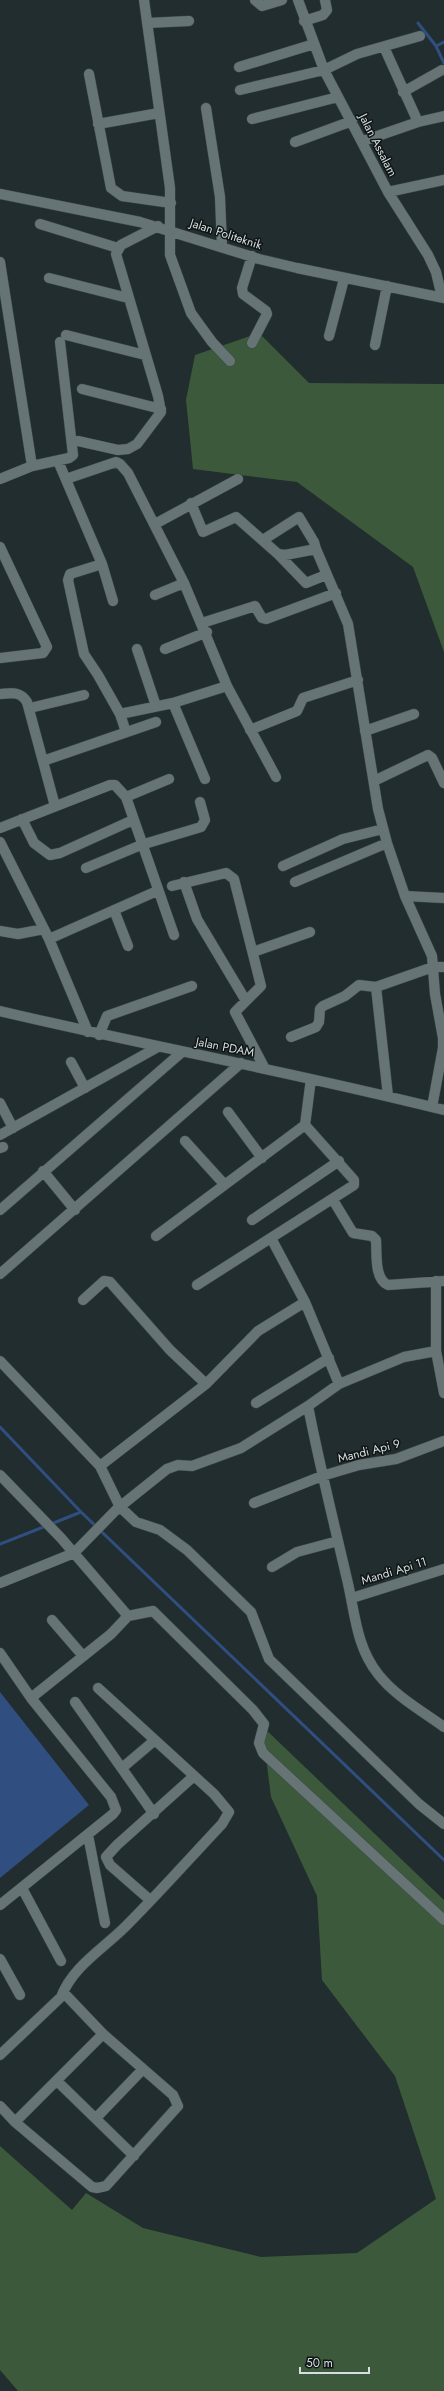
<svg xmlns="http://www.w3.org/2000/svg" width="444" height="2391" viewBox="0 0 444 2391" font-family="Jost,sans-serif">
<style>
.green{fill:#3c5a3b}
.water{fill:#314e80}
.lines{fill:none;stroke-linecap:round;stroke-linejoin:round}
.stream{stroke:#314e80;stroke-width:3}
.minor-casing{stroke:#3f4a4b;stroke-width:11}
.minor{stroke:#667475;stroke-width:10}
.labels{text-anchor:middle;stroke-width:3;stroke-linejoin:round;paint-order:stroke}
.street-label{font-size:12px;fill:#d6dedf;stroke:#0f1415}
</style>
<rect width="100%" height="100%" fill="#212d2e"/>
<path class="green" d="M259,333L309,383L444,384V652L413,567L297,482L193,469L186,400L195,355Z
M262,1726L444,1900V2391H18L0,2370V2146L72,2210L86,2193L143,2228L261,2257L357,2253L436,2199L395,2076L322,1980L317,1896L271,1797Z"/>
<path class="water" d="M0,1692L89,1805L0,1878Z"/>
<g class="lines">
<path class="stream" d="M418,23L436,46L444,63
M436,46L444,42
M0,1427L81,1512L444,1860
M51,1524L81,1512
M0,1544L46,1526"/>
<g class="minor-casing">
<path id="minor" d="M144,0L170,188V255L191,313L212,342L230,361
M255,0L262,6L282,0
M298,0L324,70L388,192L428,255L436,272L442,297
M304,21L323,15L327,10L325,0
M147,23L189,21
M384,47L418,122
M239,67L314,44
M89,74L111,188L122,196L171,203
M240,90L324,70L357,54L420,36
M403,92L442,70
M206,108L220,197L222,247
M252,119L338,97
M98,124L159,113
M363,141L418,122L444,116
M295,142L352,121
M388,192L444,180
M0,194L140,222L259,259L297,268L444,298
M40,224L118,248
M252,256L242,288L243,294L266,311L267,314L252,343
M0,262L32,466
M49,278L128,298
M66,335L145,355
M329,336L344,279
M375,345L387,286
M82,389L161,409
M78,441L118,450L128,449L137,444L161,412L158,396L116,254L121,245L158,226
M58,461L102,564L113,601
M0,479L32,466L69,458L73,455L60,342
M66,479L116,462L120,464L128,473L184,583L227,686L276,777
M191,503L203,532L236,517L278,554L285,555L316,549L348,624L378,809L387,843L405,896L432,956L435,994L443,1038V1048L432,1107
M155,524L238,479
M263,540L299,517L314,542L316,549
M0,547L47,647L43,653L0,658
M278,554L306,583L326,575
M102,564L70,574L68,580L84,654L98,675L120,714L126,732
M155,595L184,583
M202,623L255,606L262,618L266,619L336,593
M137,649L156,706
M165,649L207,632
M0,694C12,693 20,691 27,702L55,806
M173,703L205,779
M30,708L84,695
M120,714L173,703L227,686
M250,730L297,711L303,698L358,680
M365,731L414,714
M43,761L156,722
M374,781L428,755L432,758L444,783
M126,797L169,779
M22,819L34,843L50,855L60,853L133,820
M0,828L110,785H115L126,797L174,935
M0,842L49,939L88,1032
M283,866L343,839L383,829
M86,868L141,845L201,827L205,820L200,802
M184,882L197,919L246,1001
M295,882L387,843
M172,886L226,873L234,879L261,986L235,1012L264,1067
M405,896L444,898
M114,910L128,946
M0,931L18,934L44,929
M49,939L157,891
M253,952L310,932
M376,987L388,1096
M0,1011C148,1046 297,1073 444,1110
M99,1035L107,1016L192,986
M291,1037L316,1027L319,1022L320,1009L323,1006L345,996L359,985L376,987L433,967H444
M71,1062L85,1088
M0,1103L13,1128
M228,1112L262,1158
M0,1135L158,1047
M185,1141L224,1184
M0,1148L3,1147
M43,1171L75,1210
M333,1200L353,1233L372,1236L376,1240C377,1253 374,1279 388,1285L444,1281
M0,1210L182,1052
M252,1220L339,1161
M156,1236L305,1125
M271,1238L305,1302L339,1384L308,1406C319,1463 333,1519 346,1575C355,1610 355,1645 378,1674C395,1696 422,1711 444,1727
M0,1274L241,1063
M436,1281V1351L444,1393
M197,1285L354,1185V1180L305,1125L311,1079
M83,1300L104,1281L110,1282L170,1350L206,1384
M0,1361L100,1466L120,1507L136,1522L160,1530L187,1550L251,1612L269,1659L419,1804L444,1824
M339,1384L404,1357L436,1351
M256,1403L329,1358
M100,1466L206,1384L258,1331L305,1302
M0,1475L61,1538L128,1616L153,1611L253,1710L264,1724L259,1743L263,1753L444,1920
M254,1503L322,1476L359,1465L396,1459L444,1441
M272,1567L297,1552L338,1541
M0,1583L74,1553L117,1509L167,1469L178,1465L192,1466L241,1448L308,1406
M352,1598L444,1569
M52,1620L83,1656
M0,1653L31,1698L111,1797L116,1810L113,1814L0,1905
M31,1698L111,1634L128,1616
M75,1702L154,1814
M122,1768L155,1740
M88,1835L105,1923
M22,1888L61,1961
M150,1900L110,1865L106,1857L117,1845L194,1776
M0,1959L20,1995
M0,2055L61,1997C73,1966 103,1949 126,1926C159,1893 190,1858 222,1824L229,1812L214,1794L98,1688
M57,2081L134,2156
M0,2106L15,2122L92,2187L97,2188L106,2186L178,2106L173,2095L103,2034L63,1992
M96,2118L143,2069
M15,2122L103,2034"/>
</g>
<use href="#minor" class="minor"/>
</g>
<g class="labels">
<g class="street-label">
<text transform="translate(378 145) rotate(63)" y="4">Jalan Assalam</text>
<text transform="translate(226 234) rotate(18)" y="4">Jalan Politeknik</text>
<text transform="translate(225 1047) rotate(11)" y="4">Jalan PDAM</text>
<text transform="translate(369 1451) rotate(-14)" y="4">Mandi Api 9</text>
<text transform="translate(394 1571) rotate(-17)" y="4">Mandi Api 11</text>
</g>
</g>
<path d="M300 2367v6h69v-6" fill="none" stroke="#d6dedf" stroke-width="2"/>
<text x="306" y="2367" font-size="12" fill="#d6dedf" stroke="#0f1415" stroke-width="3" paint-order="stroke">50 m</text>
</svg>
